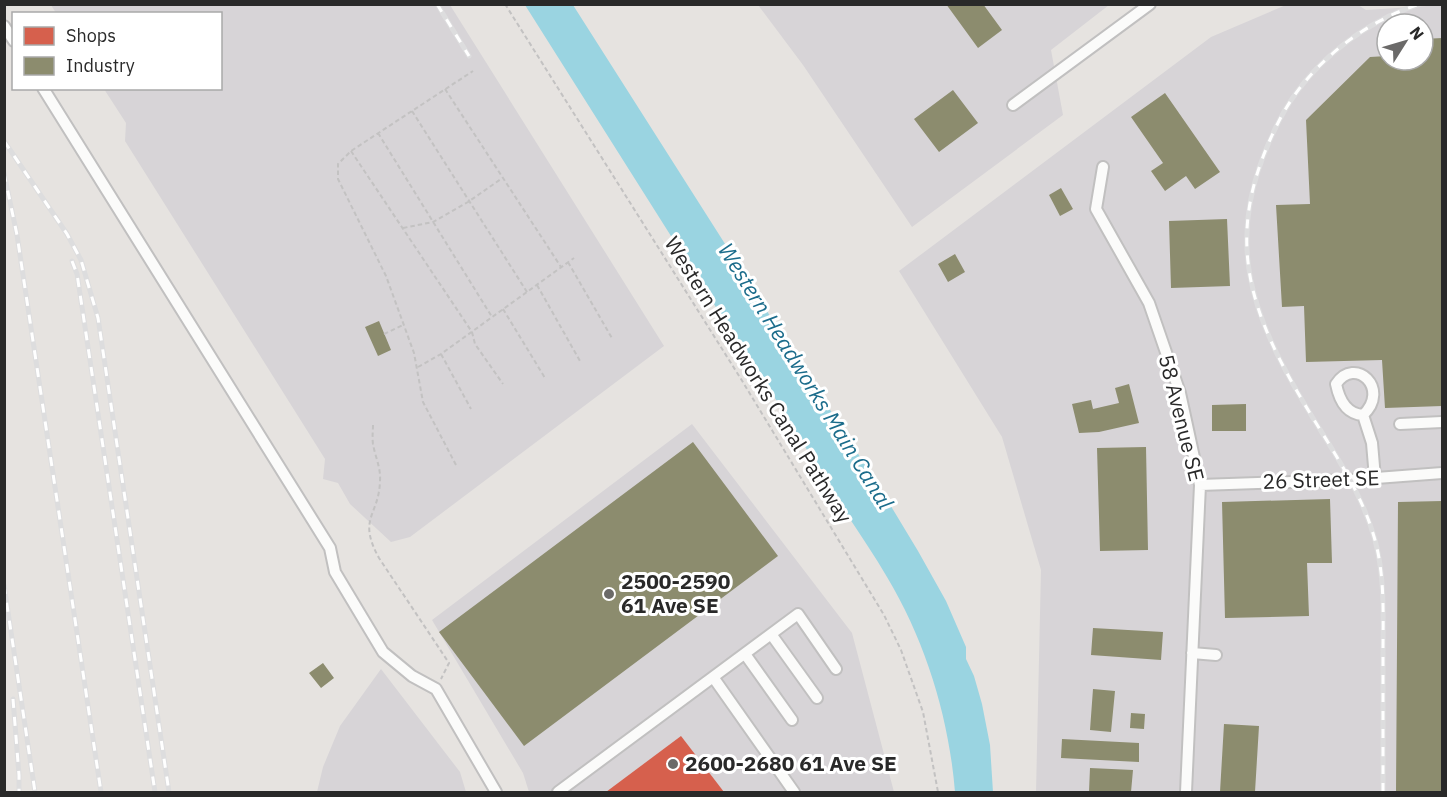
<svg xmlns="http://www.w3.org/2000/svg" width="1447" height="797" viewBox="0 0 1447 797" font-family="'IBM Plex Sans',sans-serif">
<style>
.industrial{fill:#d7d4d7;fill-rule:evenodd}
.water{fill:#9ad4e1}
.shops{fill:#d6604d}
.industry{fill:#8c8c6e}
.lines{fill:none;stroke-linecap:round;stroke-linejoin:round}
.minor-casing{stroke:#c1c0c0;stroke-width:14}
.path{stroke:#c3c2c2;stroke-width:2;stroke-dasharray:4.5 3;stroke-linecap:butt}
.minor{stroke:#fbfbfa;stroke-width:10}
.rail-casing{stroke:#ddddde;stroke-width:5}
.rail{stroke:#fff;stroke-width:3;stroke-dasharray:9;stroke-linecap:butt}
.poi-dot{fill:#6b6a69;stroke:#fff;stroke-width:2}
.labels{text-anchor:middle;stroke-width:6;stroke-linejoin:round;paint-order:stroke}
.street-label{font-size:21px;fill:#292929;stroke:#fff}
.poi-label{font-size:21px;font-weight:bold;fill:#292929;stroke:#fff;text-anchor:start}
.water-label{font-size:22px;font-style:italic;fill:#1b6c8b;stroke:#fff}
</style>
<rect width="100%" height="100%" fill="#e6e3e0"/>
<path class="industrial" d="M51,5H450L664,346L410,537L391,542L350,504L338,483L323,479L325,459L125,141L126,123L104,89L220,88V14L56,13Z
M758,5H1109L1051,50L1063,115L912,227L803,65Z
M1286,5H1358L1366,10L1442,5V792H1036L1041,570L1002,437L899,271L1211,37ZM1387,24H1423V60H1387Z
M692,424L852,633L894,792H529L523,773L432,620Z
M381,669L460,772L466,792H317L323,767L340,726Z"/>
<path class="water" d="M525,5H573L755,291L773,321L772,322L788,350L806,372L883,493L918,551L946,601L966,647V659L974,676L982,704L990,745L993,792H955C949,718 926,642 887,577C875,556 861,536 848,516C829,485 810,454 790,423C770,392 756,359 731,331Z"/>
<path class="shops" d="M681,736L724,792H606Z"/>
<path class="industry" d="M946,4H983L1002,30L978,48Z
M1442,38V406L1385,408L1382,360L1306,362L1304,306L1282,307L1276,205L1310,204L1306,120L1370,57L1387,56V60H1423V39Z
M953,90L978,123L939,152L914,119Z
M1165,93L1220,172L1195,189L1186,176L1165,191L1151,171L1163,163L1131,117Z
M1061,188L1073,209L1060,216L1049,195Z
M1227,219L1230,286L1171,288L1169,221Z
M955,254L965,272L948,282L938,264Z
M379,321L391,350L378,356L365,327Z
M1129,384L1139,423L1099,432L1079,433L1072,404L1091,400L1093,409L1119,403L1115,388Z
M1246,404V431H1212V405Z
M693,442L778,556L524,746L439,632Z
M1146,447L1148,550L1100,551L1097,448Z
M1330,499L1332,563H1307L1309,616L1225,618L1222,502Z
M1442,501V792H1396L1398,502Z
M1093,628L1163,632L1161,660L1091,655Z
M323,663L334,678L321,688L309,673Z
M1093,689L1115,691L1111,732L1090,730Z
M1131,713L1145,714L1144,729L1130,728Z
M1224,724L1259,726L1255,792H1220Z
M1062,739L1139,743V762L1061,758Z
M1090,768L1133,770L1131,792H1089Z"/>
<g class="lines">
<g class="minor-casing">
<path id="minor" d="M4,26L14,41
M43,88L330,548L335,572L383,652L412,676L436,689L496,792
M1013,105L1150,4
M1103,167L1096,209L1149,303L1180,393L1200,485L1186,792
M1363,415C1391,389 1355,355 1336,384C1339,399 1346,414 1363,415L1372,443L1375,478
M1400,424L1442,422
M1200,485L1350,480L1442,473
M771,634L817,698
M1192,653L1216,655
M745,654L792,720
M713,677L794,792
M558,792L798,614L836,669"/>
</g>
<path class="path" d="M505,4L741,379L884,615L901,650L923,712L938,792
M445,89L561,267
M412,111L527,292
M378,133L492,317
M351,151L472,332L475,344L503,384
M403,228L433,222L468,202L501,179
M568,262L613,340
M537,285L580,361
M503,309L545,378
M384,334L403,325
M441,354L471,409
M418,367L441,354L574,258
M373,425C373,431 372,437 373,444C375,456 381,468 380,481C379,516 357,518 379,558L449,663L441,679
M456,465L423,402L414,353L386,276L338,179V164L351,151L473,71"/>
<use href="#minor" class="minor"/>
<g class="rail-casing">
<path id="rail" d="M437,4L469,56
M4,141L67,234L81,260L98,318L169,792
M4,173L17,235L101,792
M72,261L77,274L82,307L155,792
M4,585L35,792
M13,699L19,775V792
M1383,792C1383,746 1383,699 1383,652C1383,615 1385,577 1375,540C1363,497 1339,460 1316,423C1250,316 1218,239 1280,119C1308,65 1363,22 1420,4"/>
</g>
<use href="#rail" class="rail"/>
</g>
<g class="poi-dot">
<circle cx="609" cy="594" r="6"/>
<circle cx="673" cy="764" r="6"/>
</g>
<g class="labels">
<g class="street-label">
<text transform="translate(758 380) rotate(58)" y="7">Western Headworks Canal Pathway</text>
<text transform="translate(1181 418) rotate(76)" y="7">58 Avenue SE</text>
<text transform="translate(1321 480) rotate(-2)" y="7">26 Street SE</text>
</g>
<g class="poi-label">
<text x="621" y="589">2500-2590<tspan x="621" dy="24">61 Ave SE</tspan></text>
<text x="685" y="771">2600-2680 61 Ave SE</text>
</g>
<g class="water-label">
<text transform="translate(806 376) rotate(58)" y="8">Western Headworks Main Canal</text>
</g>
</g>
<rect width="1447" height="797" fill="none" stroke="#292929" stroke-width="12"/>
<rect x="12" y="12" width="210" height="78" fill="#ffffff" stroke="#a9a9a9" stroke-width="1.5"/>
<rect x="24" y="27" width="30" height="18" fill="#d6604d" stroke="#a9a9a9" stroke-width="1.5"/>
<text x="66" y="42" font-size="18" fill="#292929">Shops</text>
<rect x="24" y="57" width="30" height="18" fill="#8c8c6e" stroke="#a9a9a9" stroke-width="1.5"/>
<text x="66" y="72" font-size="18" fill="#292929">Industry</text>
<g transform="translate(1405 42) rotate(53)"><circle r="28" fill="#ffffff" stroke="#a9a9a9" stroke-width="1.5"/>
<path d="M0-4.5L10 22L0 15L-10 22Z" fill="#6b6a69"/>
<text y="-9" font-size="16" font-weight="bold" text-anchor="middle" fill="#292929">N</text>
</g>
</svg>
